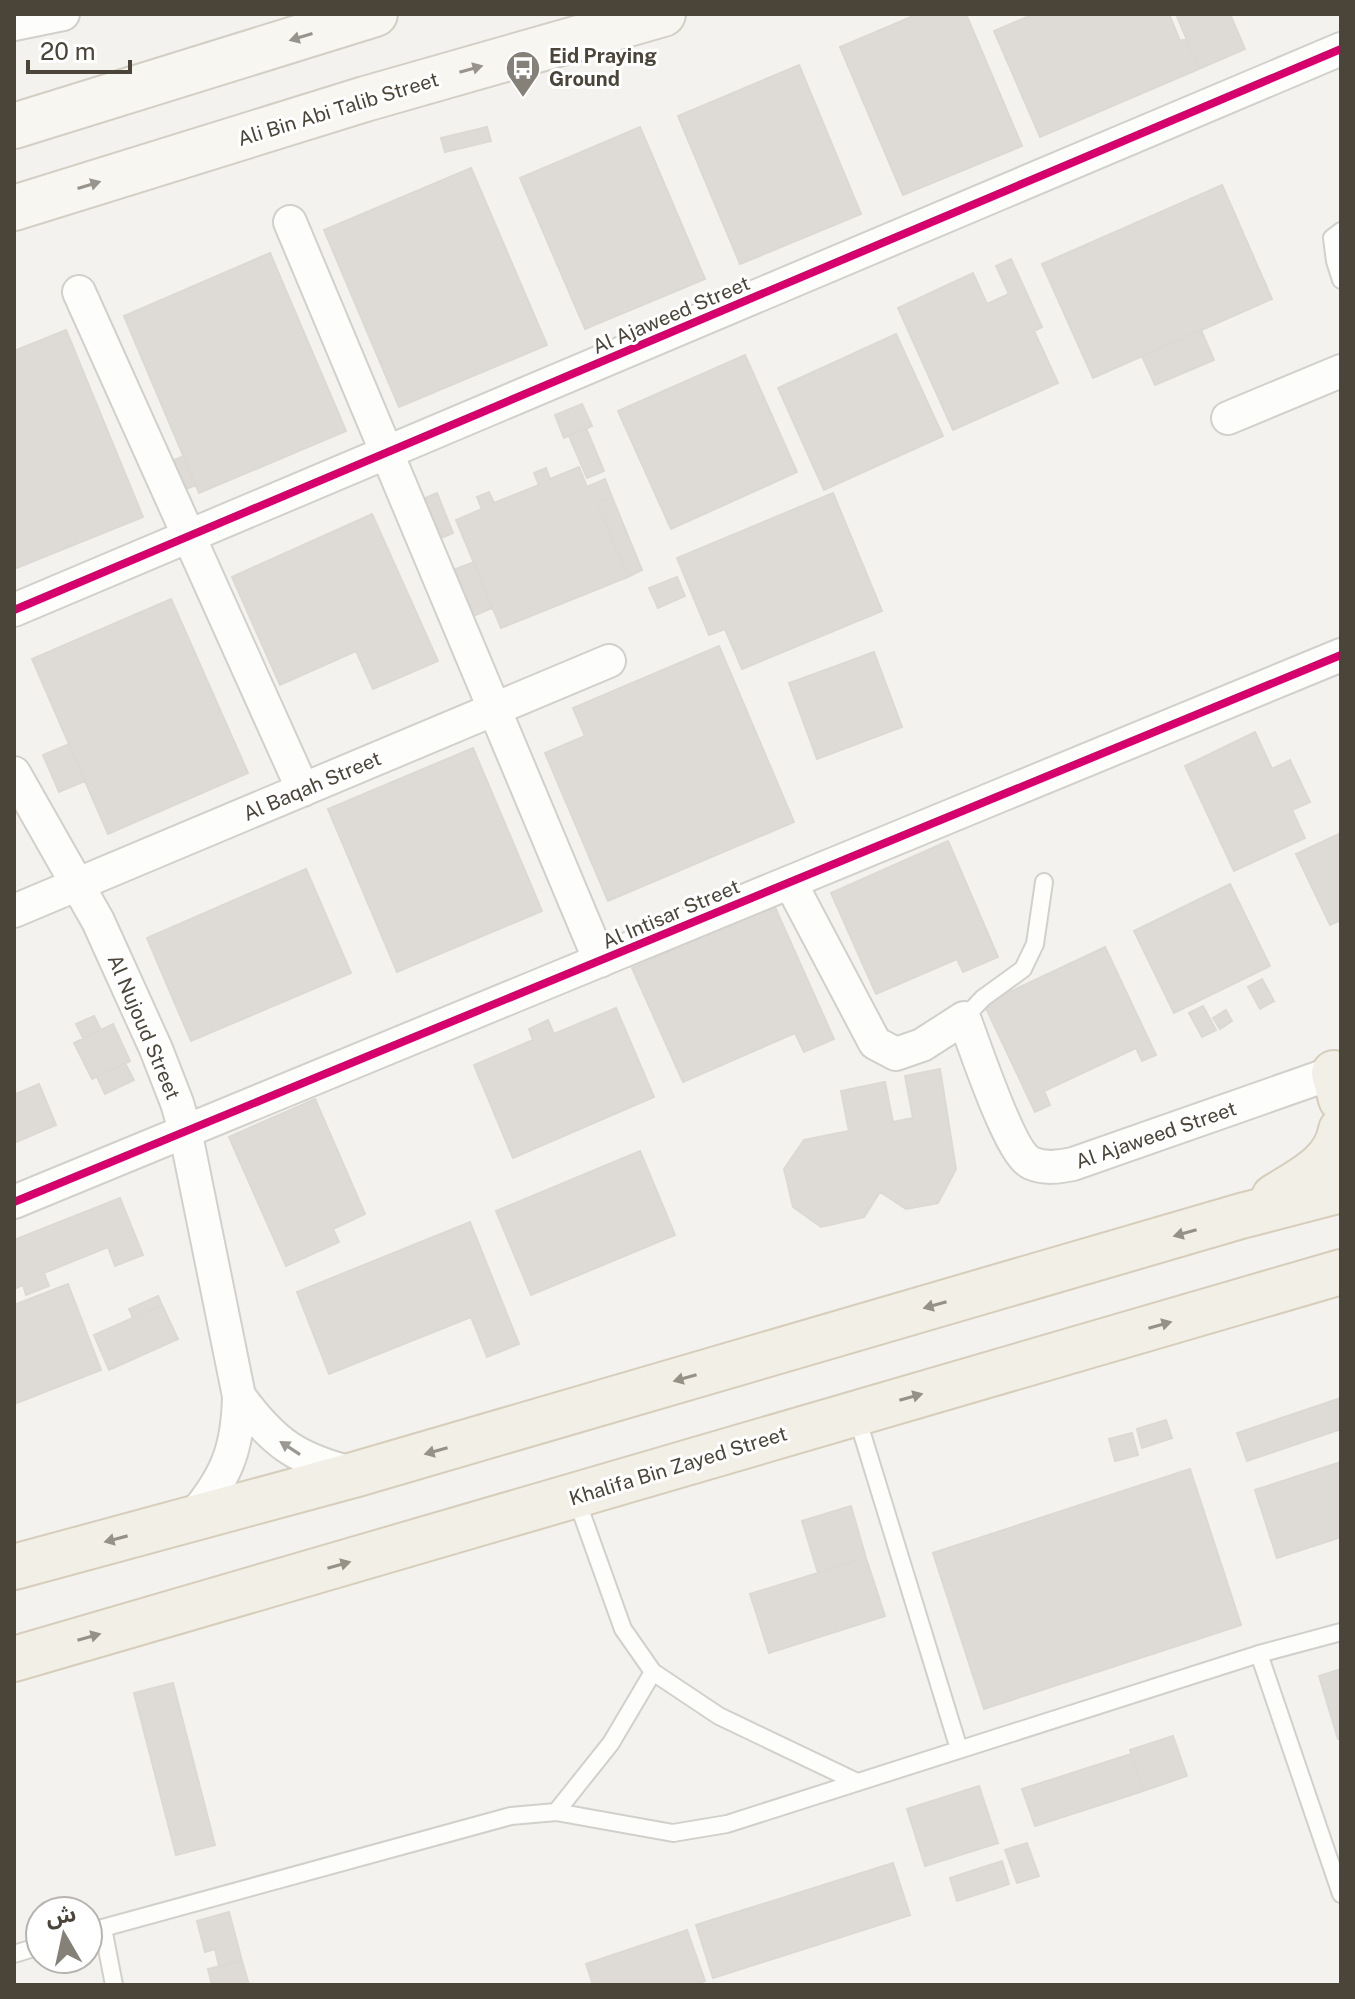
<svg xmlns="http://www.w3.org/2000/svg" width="1355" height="1999" viewBox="0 0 1355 1999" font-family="'Public Sans','Noto Sans Arabic',sans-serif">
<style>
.building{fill:#dedbd6;stroke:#dcd9d4;stroke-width:2}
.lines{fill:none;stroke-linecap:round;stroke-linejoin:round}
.lane-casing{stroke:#d2d0cb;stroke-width:20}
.street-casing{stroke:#d2d0cb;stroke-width:36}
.secondary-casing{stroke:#d3cfc5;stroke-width:48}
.primary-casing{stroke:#d6cebb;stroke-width:48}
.lane{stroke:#fdfdfc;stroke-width:16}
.street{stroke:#fdfdfc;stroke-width:32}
.secondary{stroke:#f7f6f1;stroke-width:44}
.primary{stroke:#f2efe6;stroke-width:44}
.cycleway-casing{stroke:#fff;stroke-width:13}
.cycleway{stroke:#d6006c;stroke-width:8}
.oneway{fill:#98948c}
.oneway2{fill:#969187}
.oneway3{fill:#9b9791}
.labels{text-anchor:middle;stroke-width:6;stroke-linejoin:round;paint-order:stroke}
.poi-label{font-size:20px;font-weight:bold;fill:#4b4439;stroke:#fff;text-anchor:start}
.street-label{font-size:20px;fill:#4b4439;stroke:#fff}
</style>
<rect width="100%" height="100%" fill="#f4f2ee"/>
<path class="building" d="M918,14H966L1022,146L903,195L840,47Z
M1034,14H1169L1180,41L1186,39L1199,69L1040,137L994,31Z
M1176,14H1230L1245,49L1199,69Z
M799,65L861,214L740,264L678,116Z
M487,127L491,141L445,152L441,138Z
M640,127L705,279L585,329L520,178Z
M471,168L547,345L399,407L324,230Z
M1222,185L1272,299L1093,378L1042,264Z
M270,253L346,431L199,493L124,316Z
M1011,259L1042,327L1034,331L1058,383L953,430L898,308L973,273L987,304L1009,294L996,266Z
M66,330L143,517L14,569V351Z
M1201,330L1214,360L1155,385L1142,356Z
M896,334L943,436L824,490L778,388Z
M745,355L797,472L671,529L618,411Z
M582,404L592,426L564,438L555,415Z
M586,428L604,471L587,478L569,436Z
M184,456L196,485L181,491L169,462Z
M579,467L587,487L605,479L612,497L597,502L628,577L501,628L456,520L482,509L477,497L489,492L494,503L539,485L534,473L546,468L550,479Z
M437,493L453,533L439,539L423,499Z
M833,493L882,611L742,669L725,629L709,635L677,558Z
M612,497L642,570L628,577L597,502Z
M372,514L438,661L373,689L356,651L280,685L232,577Z
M474,562L492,608L464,620L445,573Z
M677,577L685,596L658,608L649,588Z
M171,599L248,773L108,834L32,659Z
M719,646L794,822L608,901L545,753L585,736L573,708Z
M874,652L902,727L817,759L789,683Z
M1255,732L1272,769L1290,760L1310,802L1292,810L1305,838L1234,871L1185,766Z
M69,744L85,781L59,792L43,755Z
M473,748L542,911L397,972L328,809Z
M1341,833V920L1330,925L1296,854Z
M948,841L998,957L963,972L957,959L876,994L831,893Z
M306,869L351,973L191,1041L147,938Z
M1230,884L1270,966L1174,1013L1134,931Z
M774,905L834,1039L804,1052L795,1033L683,1082L632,968Z
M1105,947L1156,1055L1142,1061L1136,1048L1044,1091L1050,1105L1035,1112L984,1004Z
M1262,979L1274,1001L1260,1009L1248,987Z
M1203,1006L1216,1030L1202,1037L1189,1013Z
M616,1008L654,1097L513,1158L474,1065L533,1040L529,1029L548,1020L554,1034Z
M1226,1010L1232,1021L1220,1029L1213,1018Z
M94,1016L101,1030L83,1038L76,1024Z
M113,1024L130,1061L92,1079L74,1043Z
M125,1063L134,1080L105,1094L97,1077Z
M940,1069L956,1169L938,1203L906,1209L880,1192L864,1217L821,1227L793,1207L784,1169L804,1140L849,1131L841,1091L885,1082L893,1122L913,1118L905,1076Z
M39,1084L56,1125L14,1143V1090L16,1094Z
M315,1099L365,1214L333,1229L339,1242L286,1266L229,1137Z
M640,1151L675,1235L531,1295L496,1211Z
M120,1198L143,1255L115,1266L108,1247L44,1273L49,1286L26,1295L23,1285L14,1289V1240Z
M470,1222L519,1344L487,1357L471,1317L329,1374L297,1292Z
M68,1284L101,1370L14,1404V1305Z
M158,1296L162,1305L133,1318L129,1309Z
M162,1305L178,1339L109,1370L94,1335Z
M1341,1398V1429L1247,1461L1237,1433Z
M1166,1420L1172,1438L1142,1448L1137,1429Z
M1132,1433L1138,1455L1115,1461L1109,1439Z
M1341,1462V1537L1277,1558L1255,1490Z
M1190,1469L1241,1625L984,1709L933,1553Z
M851,1506L866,1558L818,1573L802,1521Z
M866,1558L885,1616L769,1653L750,1594Z
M1341,1669V1739H1338L1319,1676Z
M173,1683L215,1845L176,1855L134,1693Z
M1173,1736L1187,1776L1143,1791L1130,1750Z
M1131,1754L1143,1791L1035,1826L1022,1789Z
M979,1786L998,1843L925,1866L907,1809Z
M1027,1843L1039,1876L1017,1883L1005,1850Z
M1002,1861L1009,1884L957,1901L950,1878Z
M893,1863L910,1915L713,1978L696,1925Z
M229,1912L242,1961L219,1966L215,1949L205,1952L197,1921Z
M687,1930L705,1981L694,1985H593L586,1964Z
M242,1961L249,1985H212L208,1969Z"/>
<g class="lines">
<g class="lane-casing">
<path id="lane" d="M1341,231L1332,238L1335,261L1341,280
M964,1018L983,998L1023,969L1035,944L1044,882
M856,1414L959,1749
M576,1498L623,1629L653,1672L719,1716L857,1782
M1259,1654L1341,1894
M556,1812L611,1743L653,1672
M103,1928L114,1985
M88,1932L511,1816L556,1812L673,1833L727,1824L1259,1654L1341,1632
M14,1954L40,1946"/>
</g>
<g class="street-casing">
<path id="street" d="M14,24L63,14
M290,222L600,961
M79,292L303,790
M1228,418L1341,371
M14,610L1341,49
M14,773L98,921L156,1049L177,1103L185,1130L239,1396C238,1450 226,1478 191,1519
M790,882L875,1043L896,1054L922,1045L964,1018C975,1046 1009,1152 1031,1163C1045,1169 1059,1167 1073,1164L1341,1070
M14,911L609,661
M14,1202L1341,655
M239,1396C274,1444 298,1460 356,1474"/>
</g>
<g class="secondary-casing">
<path id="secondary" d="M14,126L375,14
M14,208L365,99L663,14"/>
</g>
<g class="primary-casing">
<path id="primary" d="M1334,1073L1341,1099
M1274,1197C1301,1180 1335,1165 1341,1130
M14,1567L357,1474L1241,1216L1341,1190
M14,1659L1341,1272"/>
</g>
<use href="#lane" class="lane"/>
<use href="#street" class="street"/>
<use href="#secondary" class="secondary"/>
<use href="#primary" class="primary"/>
<g class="cycleway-casing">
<path id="cycleway" d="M14,610L1341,49
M14,1202L1341,655"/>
</g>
<use href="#cycleway" class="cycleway"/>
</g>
<defs><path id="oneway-solid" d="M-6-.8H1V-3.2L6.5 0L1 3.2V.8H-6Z" transform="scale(2)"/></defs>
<g class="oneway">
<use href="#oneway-solid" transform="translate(301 37) rotate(163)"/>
<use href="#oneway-solid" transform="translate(471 69) rotate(-16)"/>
<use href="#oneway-solid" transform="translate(89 185) rotate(-17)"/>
</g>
<g class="oneway2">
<use href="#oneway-solid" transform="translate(1185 1233) rotate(164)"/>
<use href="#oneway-solid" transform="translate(935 1305) rotate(164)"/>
<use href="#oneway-solid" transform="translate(1160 1325) rotate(-16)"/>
<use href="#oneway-solid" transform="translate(685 1378) rotate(164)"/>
<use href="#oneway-solid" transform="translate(911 1397) rotate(-16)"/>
<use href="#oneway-solid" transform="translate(436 1451) rotate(164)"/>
<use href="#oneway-solid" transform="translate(116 1539) rotate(165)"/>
<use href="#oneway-solid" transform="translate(339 1565) rotate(-16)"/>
<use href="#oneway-solid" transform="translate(89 1637) rotate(-16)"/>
</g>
<use class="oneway3" href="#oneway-solid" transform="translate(290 1448) rotate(-147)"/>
<defs>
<g id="bus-pin" transform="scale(1.8)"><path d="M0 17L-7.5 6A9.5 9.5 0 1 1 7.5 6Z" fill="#868178" stroke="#fff"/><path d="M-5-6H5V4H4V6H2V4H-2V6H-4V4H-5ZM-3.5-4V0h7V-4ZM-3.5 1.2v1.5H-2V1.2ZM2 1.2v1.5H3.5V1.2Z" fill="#fff"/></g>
</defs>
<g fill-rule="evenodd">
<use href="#bus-pin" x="523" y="68"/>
</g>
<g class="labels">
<g class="poi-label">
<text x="549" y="63">Eid Praying<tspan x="549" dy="23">Ground</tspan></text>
</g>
<g class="street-label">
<text transform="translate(338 109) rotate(-17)" y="7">Ali Bin Abi Talib Street</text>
<text transform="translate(671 315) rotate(-23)" y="7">Al Ajaweed Street</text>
<text transform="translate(312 786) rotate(-23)" y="7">Al Baqah Street</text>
<text transform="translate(671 914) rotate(-23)" y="7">Al Intisar Street</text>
<text transform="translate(144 1027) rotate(67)" y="7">Al Nujoud Street</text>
<text transform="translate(1156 1135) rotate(-19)" y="7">Al Ajaweed Street</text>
<text transform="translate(678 1466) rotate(-17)" y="7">Khalifa Bin Zayed Street</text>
</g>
</g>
<rect width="1355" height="1999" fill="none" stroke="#4b4439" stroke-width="32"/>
<g transform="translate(64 1935) rotate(351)"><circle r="38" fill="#ffffff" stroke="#b7b4b0" stroke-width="2"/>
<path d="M0-6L14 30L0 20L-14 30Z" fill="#868178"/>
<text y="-12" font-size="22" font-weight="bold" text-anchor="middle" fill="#4b4439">ش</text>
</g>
<path d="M28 60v12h102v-12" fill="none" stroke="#4b4439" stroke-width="4"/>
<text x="40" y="60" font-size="24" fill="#4b4439" stroke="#ffffff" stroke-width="6" paint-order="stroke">20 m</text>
</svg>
